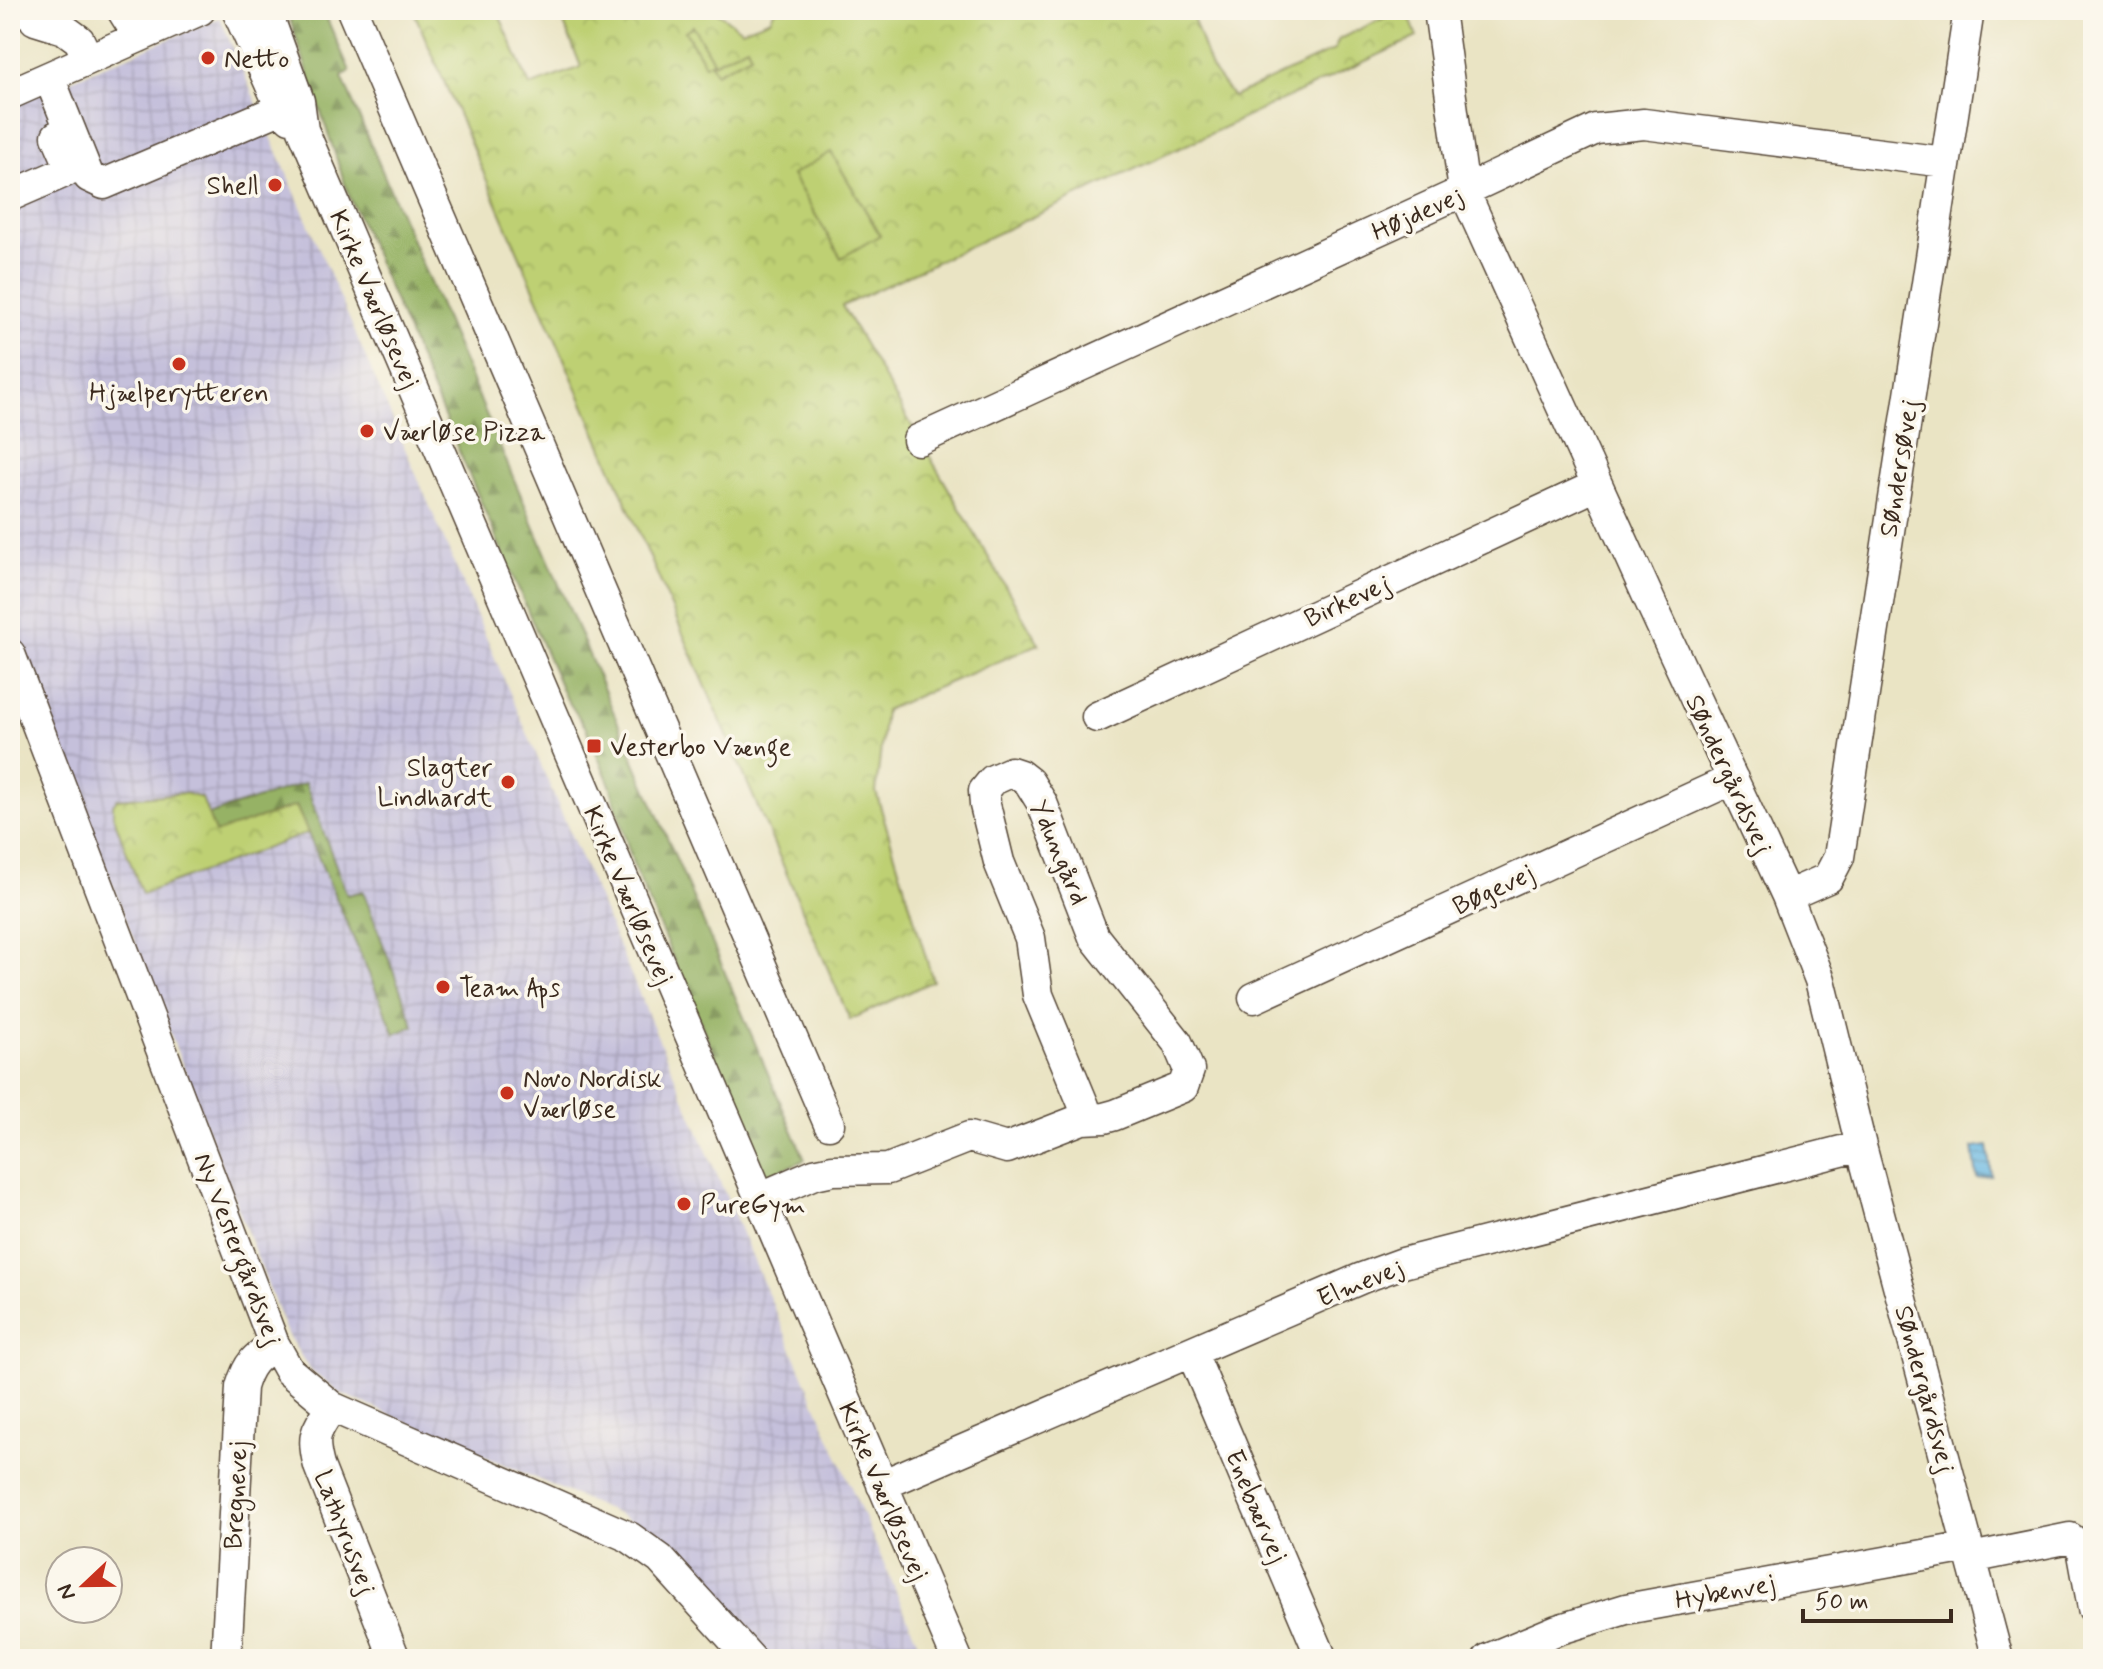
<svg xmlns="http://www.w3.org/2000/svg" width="2103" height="1669" viewBox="0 0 2103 1669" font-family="Mynerve,sans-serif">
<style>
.industrial{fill:url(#industrial-grid)}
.forest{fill:url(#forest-firs);stroke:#686e42;stroke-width:2}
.park{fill:url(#park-crowns);stroke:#7c7d48;stroke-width:2}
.pitch{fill:#bed073;stroke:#7c7d48;stroke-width:2}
.water{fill:url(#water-rules);stroke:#517080;stroke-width:2}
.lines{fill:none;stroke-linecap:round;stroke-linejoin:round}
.minor-casing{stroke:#554637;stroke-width:33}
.minor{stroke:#fff;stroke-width:30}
.poi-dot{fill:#c8321e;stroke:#fbf7ec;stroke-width:3}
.labels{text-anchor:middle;stroke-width:7;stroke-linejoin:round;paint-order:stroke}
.poi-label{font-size:26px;fill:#3b2a1e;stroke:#fbf7ec;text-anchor:start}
.street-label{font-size:26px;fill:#3b2a1e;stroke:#fbf7ec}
</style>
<defs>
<pattern id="industrial-grid" width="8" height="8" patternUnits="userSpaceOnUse" patternTransform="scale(2)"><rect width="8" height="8" fill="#c5c0db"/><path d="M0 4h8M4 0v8" fill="none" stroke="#aaa5bc"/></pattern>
<pattern id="forest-firs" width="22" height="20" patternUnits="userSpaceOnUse" patternTransform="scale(2)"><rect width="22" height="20" fill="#96b265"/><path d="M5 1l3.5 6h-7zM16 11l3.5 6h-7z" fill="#7c9153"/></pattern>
<pattern id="park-crowns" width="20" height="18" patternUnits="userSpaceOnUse" patternTransform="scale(2)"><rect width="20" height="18" fill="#bed073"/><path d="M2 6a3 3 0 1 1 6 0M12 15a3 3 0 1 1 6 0" fill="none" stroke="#a4b363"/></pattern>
<pattern id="water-rules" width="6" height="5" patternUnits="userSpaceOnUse" patternTransform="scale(2)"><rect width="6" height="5" fill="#67b7e2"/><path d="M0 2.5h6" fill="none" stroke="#5695b7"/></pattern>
</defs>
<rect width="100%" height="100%" fill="#fbf7ec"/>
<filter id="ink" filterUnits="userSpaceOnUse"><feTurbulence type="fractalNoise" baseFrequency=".0125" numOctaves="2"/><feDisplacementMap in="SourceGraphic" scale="16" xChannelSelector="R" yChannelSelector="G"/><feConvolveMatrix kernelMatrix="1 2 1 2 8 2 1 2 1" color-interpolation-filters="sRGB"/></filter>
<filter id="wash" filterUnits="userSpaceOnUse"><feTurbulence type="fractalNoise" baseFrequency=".006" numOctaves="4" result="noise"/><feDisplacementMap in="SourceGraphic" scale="32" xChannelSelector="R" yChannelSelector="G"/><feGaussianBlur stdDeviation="1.8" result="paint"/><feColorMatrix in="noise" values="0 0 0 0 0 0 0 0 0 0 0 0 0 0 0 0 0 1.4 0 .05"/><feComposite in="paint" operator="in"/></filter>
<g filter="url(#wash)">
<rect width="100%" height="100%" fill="#eae4c4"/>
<path class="industrial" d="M220,18L925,1659H768L675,1556L652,1536L622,1516L338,1392L310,1370L287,1334L10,621V105Z"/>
<path class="forest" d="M287,10H323L350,71L342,77L805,1160L766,1176L633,864L610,785L586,728L564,695L348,193Z
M305,783L347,895L363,891L414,1026L395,1034L296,806L215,834L208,815Z"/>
<path class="park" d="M419,10H497L530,86L581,67L562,18L572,10H612L615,12L617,10H714L742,30L771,19L774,10H1200L1192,15L1211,68L1233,97L1334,50L1339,39L1401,10H1407L1417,37L842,306L1039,644L885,710L876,792L933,981L850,1020L414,12Z
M185,793L202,798L215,833L296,806L308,833L142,894L113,815V804L117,799Z"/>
<path class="pitch" d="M693,26L713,61L705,65L685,31Z
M747,46L751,55L716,73L711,64Z
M831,152L880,235L841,258L792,175Z"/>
<path class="water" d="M1988,1146L1992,1176L1977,1178L1973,1148Z"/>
</g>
<g filter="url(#ink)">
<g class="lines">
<g class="minor-casing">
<path id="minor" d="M35,10V20L64,29L79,40L88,59
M122,10L139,37
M237,10L281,108L290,118
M266,10L299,101L303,130L307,139L957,1659
M352,10L829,1124
M1439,10L1464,191L1650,601L1787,896L1820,980L1861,1146L1998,1659
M10,15L12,14
M49,77L89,177L104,184L299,101
M10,94L200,10
M10,196L65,172L67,159L57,136
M918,440L1464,191L1596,129L1644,124L1945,162
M10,654L274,1344L289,1371L332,1407L629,1537L660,1559L751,1659
M1097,717L1597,485
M1787,896L1828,878L1839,857L1969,10
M1254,998L1733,779
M759,1198L814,1174L833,1170L888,1169L969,1137L1007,1148L1082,1119L1104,1118L1115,1115L1183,1087L1189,1070L1177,1042L1094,937L1042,803L1029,782L1020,775L1011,772L993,780L984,791L985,805L999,862L1030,938L1038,995L1084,1106L1082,1119
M1192,1353L1322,1659
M332,1407C315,1432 311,1436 319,1466L395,1659
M882,1485L1362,1278L1403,1263L1861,1146
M1971,1558L2070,1538L2082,1548L2093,1608
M226,1659L241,1387C248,1363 255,1358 274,1344
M1488,1659L1557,1630L1626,1609L1968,1547"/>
</g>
<use href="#minor" class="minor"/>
</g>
</g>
<g class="poi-dot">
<circle cx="208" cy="58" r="8"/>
<circle cx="275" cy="185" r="8"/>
<circle cx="179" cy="364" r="8"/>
<circle cx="367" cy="431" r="8"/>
<rect x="586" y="738" width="16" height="16" rx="4"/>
<circle cx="508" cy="782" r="8"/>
<circle cx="443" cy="987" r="8"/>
<circle cx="507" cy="1093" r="8"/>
<circle cx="684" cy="1204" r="8"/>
</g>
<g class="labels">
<g class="poi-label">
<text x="224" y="67">Netto</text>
<text x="259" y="194" text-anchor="end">Shell</text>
<text x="179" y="401" text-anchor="middle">Hjælperytteren</text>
<text x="383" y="440">Værløse Pizza</text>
<text x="610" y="755">Vesterbo Vænge</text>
<text x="492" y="776" text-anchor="end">Slagter<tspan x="492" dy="30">Lindhardt</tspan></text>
<text x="459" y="996">Team Aps</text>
<text x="523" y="1087">Novo Nordisk<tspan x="523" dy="30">Værløse</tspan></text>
<text x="700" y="1213">PureGym</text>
</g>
<g class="street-label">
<text transform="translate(1417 213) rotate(-24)" y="9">Højdevej</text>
<text transform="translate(375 299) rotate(67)" y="9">Kirke Værløsevej</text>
<text transform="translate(1898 468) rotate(-81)" y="9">Søndersøvej</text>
<text transform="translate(1347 600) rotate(-25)" y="9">Birkevej</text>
<text transform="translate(1730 774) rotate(65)" y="9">Søndergårdsvej</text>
<text transform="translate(1060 852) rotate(67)" y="9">Ydungård</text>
<text transform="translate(1493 889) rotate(-25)" y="9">Bøgevej</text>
<text transform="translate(629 895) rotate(67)" y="9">Kirke Værløsevej</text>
<text transform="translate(239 1249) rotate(69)" y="9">Ny Vestergårdsvej</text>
<text transform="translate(1360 1282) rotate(-22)" y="9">Elmevej</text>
<text transform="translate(1926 1389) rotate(75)" y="9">Søndergårdsvej</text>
<text transform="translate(884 1491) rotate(67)" y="9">Kirke Værløsevej</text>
<text transform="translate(235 1495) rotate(-87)" y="9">Bregnevej</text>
<text transform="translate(1257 1506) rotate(67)" y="9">Enebærvej</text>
<text transform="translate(346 1532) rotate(69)" y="9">Lathyrusvej</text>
<text transform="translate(1725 1591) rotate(-10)" y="9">Hybenvej</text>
</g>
</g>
<rect width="2103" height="1669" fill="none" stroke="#fbf7ec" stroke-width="40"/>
<g transform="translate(84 1585) rotate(248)"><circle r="38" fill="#fbf7ec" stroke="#aea59a" stroke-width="2"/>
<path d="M0-6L14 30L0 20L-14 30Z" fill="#c8321e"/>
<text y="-12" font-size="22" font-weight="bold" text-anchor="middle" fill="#3b2a1e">N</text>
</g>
<path d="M1803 1609v12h148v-12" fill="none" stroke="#3b2a1e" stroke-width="4"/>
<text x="1815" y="1609" font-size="24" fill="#3b2a1e" stroke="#fbf7ec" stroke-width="6" paint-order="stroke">50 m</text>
</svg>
